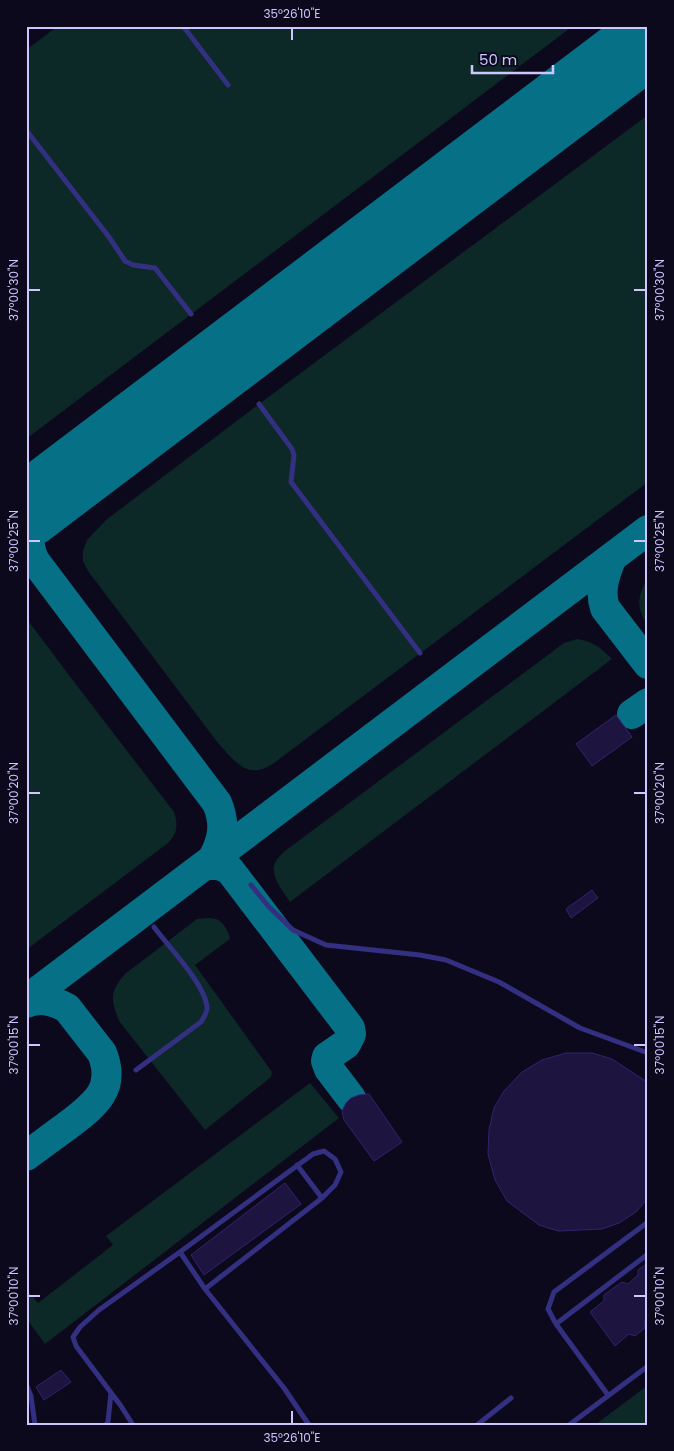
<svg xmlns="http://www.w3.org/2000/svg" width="674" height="1451" viewBox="0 0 674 1451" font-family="Poppins,sans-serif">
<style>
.green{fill:#0c2827}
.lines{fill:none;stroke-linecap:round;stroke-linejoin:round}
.taxiway{stroke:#067087;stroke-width:30}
.runway{stroke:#067087;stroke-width:74}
.building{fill:#1d1440;stroke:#33236e}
.lane{stroke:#333081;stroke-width:5}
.ticks{fill:none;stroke:#cdc6ff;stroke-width:2}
.neatline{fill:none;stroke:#cdc6ff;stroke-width:2}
.ticks-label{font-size:12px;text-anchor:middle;fill:#cdc6ff}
</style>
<rect width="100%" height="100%" fill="#0d091d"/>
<path class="green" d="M58,26H573L26,439V50Z
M648,115V482L274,763C248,781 235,762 218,743L88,571L83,561V551L87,540L106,520L259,404Z
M648,578V626C636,608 637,596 648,578Z
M26,618L78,687L174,812C178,825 178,833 168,843L26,950Z
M577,639C594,642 600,647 612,659L290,902C283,891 268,874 276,861C278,857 282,854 285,851L564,643Z
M208,918C210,918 213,918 216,919C223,921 229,932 230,939L195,965L272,1072L271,1077L205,1130L119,1021C111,1000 109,992 125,974L197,919Z
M310,1083L339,1118L45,1344L26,1318V1289L38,1303L113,1245L106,1236Z
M648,1385V1425H595Z"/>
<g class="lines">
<path class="taxiway" d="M26,503H36C30,522 25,542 35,561L217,803C226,824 223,840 212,860
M612,557C605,574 599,590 605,608L648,664
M632,714L648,703
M205,865H218L229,869L350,1028L351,1034L346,1044L327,1057L326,1061L329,1069L351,1098
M26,1000L648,530
M26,1003C41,997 54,1001 67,1008L102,1053C117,1090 93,1106 67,1126C53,1136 40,1146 26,1156"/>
<path class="runway" d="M26,511L648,40"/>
</g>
<path class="building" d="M616,715L632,737L592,766L576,744Z
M592,890L598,898L571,918L566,909Z
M566,1053H592L612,1059L644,1080L648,1085V1198L636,1212L619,1223L602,1229L558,1231L539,1225L507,1201L495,1180L488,1154L489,1130L494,1108L504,1091L522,1072L542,1060Z
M369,1094L402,1142L374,1161L344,1120L342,1111L346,1103L351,1098L359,1095Z
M285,1183L301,1204L204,1275L191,1255Z
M648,1263V1319L644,1321L645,1328L635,1336L629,1334L615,1346L590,1312L604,1301V1295L622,1282L628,1284L638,1275V1270Z
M61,1370L71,1382L44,1400L36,1387Z"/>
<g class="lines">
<path class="lane" d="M183,26L228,85
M26,130L109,237L125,261L133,265L155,268L191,314
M259,404L292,449L294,455L291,482L420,653
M251,885L269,907L293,930L326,945L420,955L446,960L499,982L580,1028L648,1053
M136,1070L201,1022C204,1017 207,1013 207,1008C206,985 168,946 154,927
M297,1165L322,1198
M180,1252L205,1289L284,1388L309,1425
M556,1324L648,1254
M26,1384L31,1396L35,1425
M608,1395L556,1324L548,1309L554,1292L648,1222
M106,1425L108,1422L111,1393
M133,1425L121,1406L76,1346L73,1337L80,1327L99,1310L180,1252L313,1154L324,1151L335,1159L341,1172L335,1185L322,1198L205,1289
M477,1425L511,1398
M569,1425L648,1366"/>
</g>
<path class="ticks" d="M292,28V40M28,290H40M634,290H646M28,541H40M634,541H646M28,793H40M634,793H646M28,1045H40M634,1045H646M28,1296H40M634,1296H646M292,1411V1424"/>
<rect width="674" height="1451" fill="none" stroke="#0d091d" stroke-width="55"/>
<path d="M472 65v8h81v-8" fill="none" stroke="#cdc6ff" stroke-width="2.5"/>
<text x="479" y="65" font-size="15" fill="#cdc6ff" stroke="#0d091d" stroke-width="4" paint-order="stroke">50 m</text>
<rect x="28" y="28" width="618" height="1396" class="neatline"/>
<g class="ticks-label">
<text x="292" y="18">35°26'10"E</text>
<text transform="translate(14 290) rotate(-90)" y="4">37°00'30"N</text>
<text transform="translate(660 290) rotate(-90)" y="4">37°00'30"N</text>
<text transform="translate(14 541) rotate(-90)" y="4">37°00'25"N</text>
<text transform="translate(660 541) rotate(-90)" y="4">37°00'25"N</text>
<text transform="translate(14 793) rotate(-90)" y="4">37°00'20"N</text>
<text transform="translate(660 793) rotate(-90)" y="4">37°00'20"N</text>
<text transform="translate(14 1045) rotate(-90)" y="4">37°00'15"N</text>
<text transform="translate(660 1045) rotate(-90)" y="4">37°00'15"N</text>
<text transform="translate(14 1296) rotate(-90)" y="4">37°00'10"N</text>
<text transform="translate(660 1296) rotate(-90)" y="4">37°00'10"N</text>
<text x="292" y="1442">35°26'10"E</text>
</g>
</svg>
